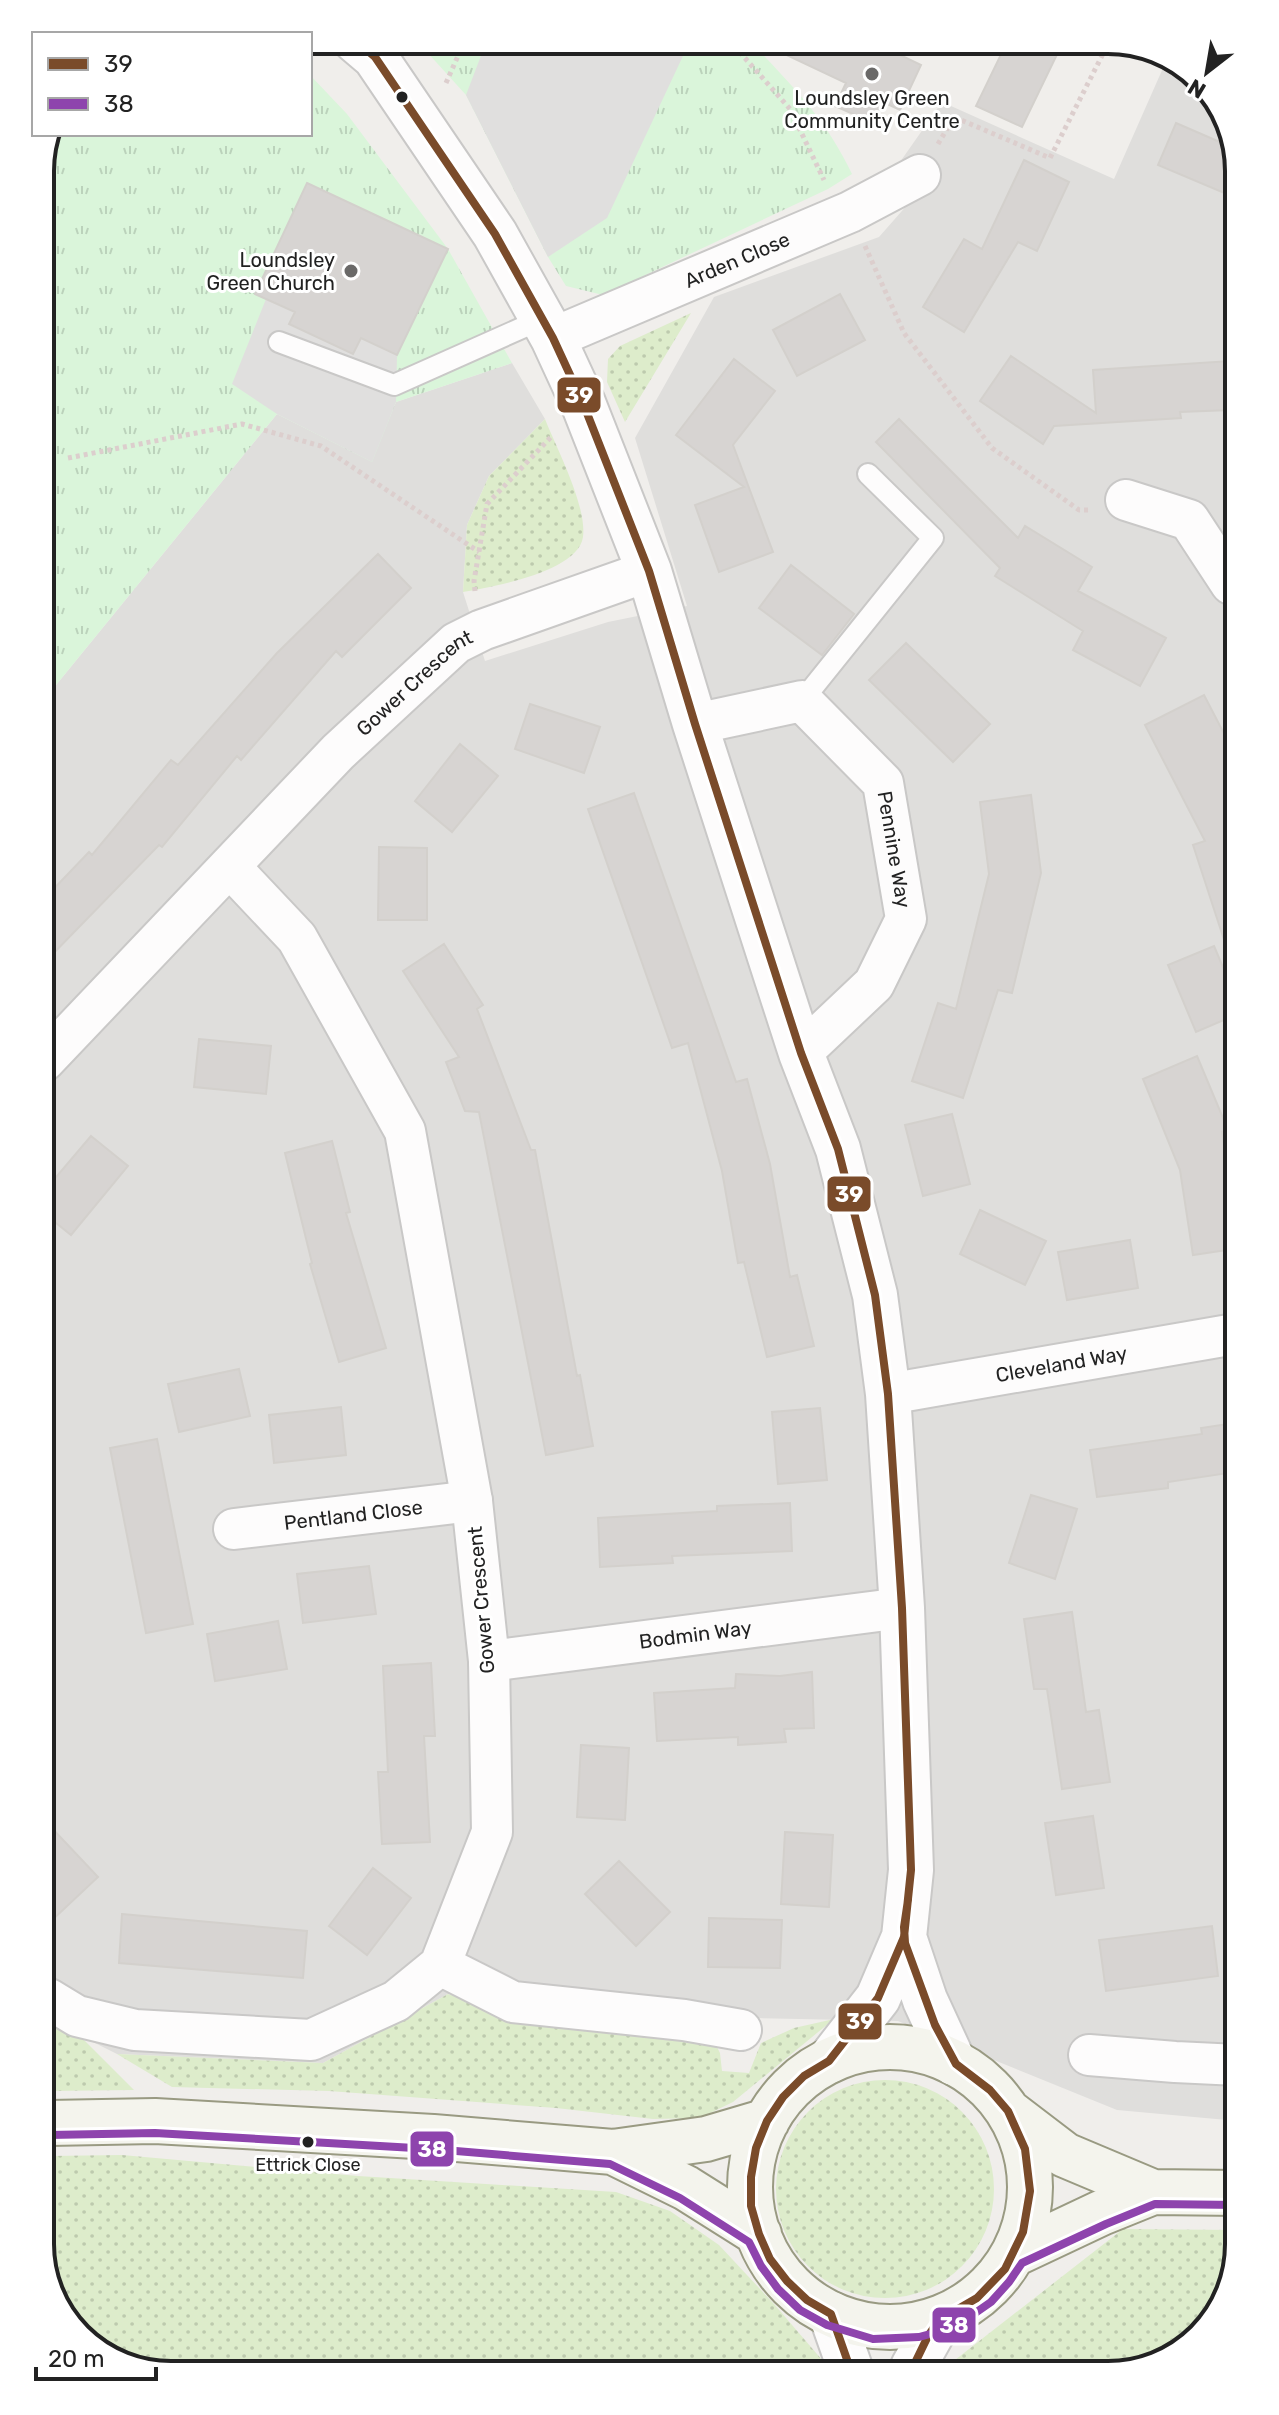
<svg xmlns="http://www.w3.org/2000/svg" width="1279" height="2415" viewBox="0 0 1279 2415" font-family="Rubik,sans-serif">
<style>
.residential{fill:#dfdedc}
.grass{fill:url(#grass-dots)}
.park{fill:url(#park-tufts)}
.parking{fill:#e0dfde}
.building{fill:#d7d4d2;stroke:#d3d0cc;stroke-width:2}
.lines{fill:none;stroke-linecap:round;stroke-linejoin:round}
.service-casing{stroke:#c9c8c7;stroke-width:24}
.minor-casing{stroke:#c9c8c7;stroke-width:44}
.tertiary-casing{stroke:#c9c8c7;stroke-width:48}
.secondary-casing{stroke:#999a82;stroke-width:48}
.path{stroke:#dccecd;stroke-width:5;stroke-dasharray:4 4;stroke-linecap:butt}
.service{stroke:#fdfcfc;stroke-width:20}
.minor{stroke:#fdfcfc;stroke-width:40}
.tertiary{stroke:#fdfcfc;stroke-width:44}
.secondary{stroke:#f4f4ed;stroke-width:44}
.bus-1-casing{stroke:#fff;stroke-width:14}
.bus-2-casing{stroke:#fff;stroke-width:14}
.bus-1{stroke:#7a4b2a;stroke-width:8}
.bus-2{stroke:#8e44ad;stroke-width:8}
.poi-dot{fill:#6a6968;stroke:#fff;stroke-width:3}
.bus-dot{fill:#222;stroke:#fff;stroke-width:3}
.labels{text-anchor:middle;stroke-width:6;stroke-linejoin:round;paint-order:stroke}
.bus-label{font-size:18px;fill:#222;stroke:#fff}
.poi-label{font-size:20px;fill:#222;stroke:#fff}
.street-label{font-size:20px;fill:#222;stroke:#fff}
.rim{fill:none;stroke:#222;stroke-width:4}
.line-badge{stroke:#fff;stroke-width:3}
.badge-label{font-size:22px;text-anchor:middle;font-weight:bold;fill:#fff}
</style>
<defs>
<pattern id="grass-dots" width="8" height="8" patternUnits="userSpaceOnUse" patternTransform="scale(2)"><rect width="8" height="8" fill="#ddeccb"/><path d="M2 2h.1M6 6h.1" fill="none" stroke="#bdcaae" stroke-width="1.8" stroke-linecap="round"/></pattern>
<pattern id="park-tufts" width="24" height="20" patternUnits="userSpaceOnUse" patternTransform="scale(2)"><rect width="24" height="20" fill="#daf5da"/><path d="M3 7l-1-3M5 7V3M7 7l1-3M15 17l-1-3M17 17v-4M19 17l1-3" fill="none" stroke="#bbd2bb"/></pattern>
</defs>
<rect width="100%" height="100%" fill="#f0eeeb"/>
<path class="residential" d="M1167,59L1187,67L1229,121L1238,2121L1117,2110L898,2021L756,2018L448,1994L323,2063L117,2054L79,2035L49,2017L43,701L277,414L371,461L396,402L512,363L545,419L489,476L467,525L463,592L485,661L608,622L687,606L635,438L714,297L879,237L923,187L900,162L942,102L1114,179Z"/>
<path class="grass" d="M691,313L625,422L607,382L608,359L620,346Z
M545,419C557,449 587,506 583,537C578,572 492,587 463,592L467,525L489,476Z
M448,1994L524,2019L713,2039L720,2053L722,2071L749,2073L761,2043L794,2028L834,2019L733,2102L700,2118L653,2119L556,2108L329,2091L172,2087L117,2054L323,2063Z
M49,2017L79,2035L134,2090L49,2091Z
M776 2189a109 109 0 1 1 218 0a109 109 0 1 1-218 0Z
M122,2155L358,2176L616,2192L670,2211L719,2245L774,2304L829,2368L163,2375L98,2353L50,2294V2156Z
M1123,2229L1239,2230V2244L1217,2317L1158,2365L946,2367Z"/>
<path class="park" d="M416,40H749C791,85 825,117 852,174L828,189L603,295L566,286L548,257L466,95Z
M310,75L347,114L448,249L512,363L396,402L372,462L277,414L43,701L40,163L53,134H310Z"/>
<path class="parking" d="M487,40L690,41L607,218L548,257L466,95Z
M266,299L295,312L289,323L361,338L397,355L396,402L372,462L277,414L232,384Z"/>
<path class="building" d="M755,40H869L921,65L900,110L883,102L873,123L835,106L846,83Z
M1008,40H1064L1022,127L976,106Z
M1176,123L1229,146V195L1158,165Z
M1024,160L1069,182L1037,251L1018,242L964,332L923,307L964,239L982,249Z
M307,183L448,249L397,355L361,338L353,354L289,324L295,312L255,294Z
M840,294L865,340L797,376L773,330Z
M1011,356L1096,413L1093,370L1230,361V410L1180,412L1181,418L1054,426L1043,444L980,401Z
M734,359L775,391L733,445L773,552L719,572L695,505L744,487L676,435Z
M899,419L1018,538L1025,526L1092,567L1078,591L1166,638L1140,686L1073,650L1083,631L995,576L1000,568L876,442Z
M378,554L411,588L342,657L336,651L241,760L237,756L162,847L159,845L44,963V899L89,852L92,855L171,760L178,765L277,653Z
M791,565L854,614L822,655L759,608Z
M906,643L990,724L953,762L869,680Z
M1204,695L1232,749L1233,945L1226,946L1193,845L1205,841L1145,725Z
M530,704L600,727L584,773L515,749Z
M460,744L498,776L452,832L415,801Z
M634,793L736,1082L747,1079L770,1164L790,1277L797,1275L814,1346L767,1357L744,1262L738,1263L722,1171L688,1043L672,1048L588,809Z
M1031,795L1041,873L1012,993L998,990L963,1098L912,1081L938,1003L956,1009L989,874L980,802Z
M379,847L427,848V920H378Z
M444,944L483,1005L477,1009L531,1150H535L577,1376L580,1375L593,1446L546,1455L479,1112L465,1111L446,1062L459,1057L403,971Z
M1214,946L1233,991V1016L1196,1032L1168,965Z
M199,1039L271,1046L266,1094L194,1087Z
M1197,1056L1228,1130L1222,1132L1234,1213V1249L1193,1255L1180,1170L1143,1079Z
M952,1114L970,1184L923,1196L905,1125Z
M91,1136L128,1166L71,1235L45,1214V1190Z
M332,1141L350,1212L346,1213L386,1348L339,1362L310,1264L312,1263L285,1153Z
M980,1210L1046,1241L1025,1285L960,1254Z
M1130,1240L1138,1288L1067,1300L1058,1252Z
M239,1369L250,1416L179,1432L168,1384Z
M341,1407L346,1455L274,1463L269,1415Z
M820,1408L827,1480L778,1484L772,1412Z
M1235,1423V1472L1168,1482V1488L1097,1497L1090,1450L1202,1434L1201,1428Z
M157,1439L193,1624L146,1633L110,1448Z
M1031,1495L1077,1509L1055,1579L1009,1563Z
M790,1503L792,1551L672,1556L673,1563L600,1567L598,1518L717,1511V1506Z
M369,1566L376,1614L303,1623L297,1574Z
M1072,1612L1086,1712L1099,1710L1110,1782L1062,1789L1047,1689H1034L1024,1619Z
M278,1621L287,1669L215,1681L207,1634Z
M431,1663L435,1736H424L430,1842L382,1844L378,1772H388L383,1666Z
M812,1672L814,1728L784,1729L786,1742L738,1745V1737L657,1741L654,1693L735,1688L736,1674L780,1676Z
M581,1745L629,1748L625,1820L577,1817Z
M1093,1816L1104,1888L1056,1895L1045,1823Z
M48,1824L98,1877L48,1924Z
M785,1832L833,1835L829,1907L781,1904Z
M619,1861L670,1912L636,1946L585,1894Z
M373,1868L411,1898L367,1955L329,1926Z
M122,1914L307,1931L303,1978L119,1963Z
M709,1918L782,1920L780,1968L708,1967Z
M1212,1926L1218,1976L1106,1991L1099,1940Z"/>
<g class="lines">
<g class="service-casing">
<path id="service" d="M279,342L394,385L542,319
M802,701L933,538L868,474"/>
</g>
<g class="minor-casing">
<g id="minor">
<path id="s1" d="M553,338L850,212L920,175"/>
<path d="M1126,500L1189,520L1231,584"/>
<path id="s2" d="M695,724L802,701L883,783L906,919L874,984L801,1053"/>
<path id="s3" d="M44,1061L338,752L456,643L482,630L649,571"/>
<path id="s4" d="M888,1394L1235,1334"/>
<path id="s5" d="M234,1529L472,1501"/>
<path id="s6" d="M489,1661L902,1608"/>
<path d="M440,1965L513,2002L684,2020L741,2030"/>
<path d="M49,1999L77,2016L135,2030L311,2040L396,2001L440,1965L492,1832L489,1661L472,1501L405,1131L297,938L230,867"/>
<path d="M1089,2055L1175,2062L1238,2065"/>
</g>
</g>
<g class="tertiary-casing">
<path id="tertiary" d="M355,40L375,57L495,234L553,338L583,403L649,571L695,724L801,1053L838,1149L875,1295L888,1394L902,1608L911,1870L904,1937L878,1998L829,2061
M904,1937L925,2000L954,2063
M831,2314L850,2368
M913,2367L940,2319"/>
</g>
<g class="secondary-casing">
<path id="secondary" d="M750 2187a140 140 0 1 1 280 0a140 140 0 1 1-280 0Z
M1010,2113L1065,2155L1153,2192L1239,2193
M49,2123L155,2121L433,2137L613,2152L706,2139L767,2121
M613,2152L686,2188L759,2234
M1014,2254L1101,2213L1153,2192"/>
</g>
<path class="path" d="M729,40L790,109L824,180
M446,83L465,40
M938,144L954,117L1050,158L1110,40
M865,246L904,333L992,448L1079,510H1090
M68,458L242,424L321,446L479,552
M475,591L474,581L487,504L552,436"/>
<use href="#service" class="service"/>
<use href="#minor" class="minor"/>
<use href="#tertiary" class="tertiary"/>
<use href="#secondary" class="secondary"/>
<g class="bus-1-casing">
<path id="bus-1" d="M355,40L375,57L495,234L553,338L583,403L649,571L695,724L801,1053L838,1149L875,1295L888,1394L902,1608L911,1870L904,1937L878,1998L829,2061L804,2076L783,2097L767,2121L756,2148L751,2177V2206L759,2234L770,2259L787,2281L807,2300L831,2314L850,2368
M908,1900L904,1927L905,1943L935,2025L956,2064L990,2090L1008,2111L1025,2149L1030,2191L1023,2232L1005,2269L977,2298L939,2320L928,2336L913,2367"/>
</g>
<g class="bus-2-casing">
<path id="bus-2" d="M49,2135L155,2133L432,2149L610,2164L680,2198L749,2242L761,2266L778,2289L800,2310L827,2325L873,2339L919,2337L945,2330L968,2318L991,2302L1009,2282L1022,2263L1106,2224L1155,2204L1239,2205"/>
</g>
<use href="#bus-1" class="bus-1"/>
<use href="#bus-2" class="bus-2"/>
</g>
<g class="poi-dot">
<circle cx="872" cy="74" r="8"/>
<circle cx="351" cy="271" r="8"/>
</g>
<g class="bus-dot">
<circle cx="402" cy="97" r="7"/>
<circle cx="308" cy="2142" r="7"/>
</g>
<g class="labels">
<g class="bus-label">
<text x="308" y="2171">Ettrick Close</text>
</g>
<g class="poi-label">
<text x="872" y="105">Loundsley Green<tspan x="872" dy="23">Community Centre</tspan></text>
<text x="335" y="267" text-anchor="end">Loundsley<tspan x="335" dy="23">Green Church</tspan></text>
</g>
<g class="street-label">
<text dy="7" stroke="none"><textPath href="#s1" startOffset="200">Arden Close</textPath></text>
<text dy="7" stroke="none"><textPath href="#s3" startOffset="530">Gower Crescent</textPath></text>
<text dy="7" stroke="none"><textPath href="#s2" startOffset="292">Pennine Way</textPath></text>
<text dy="7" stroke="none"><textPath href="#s4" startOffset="176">Cleveland Way</textPath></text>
<text dy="7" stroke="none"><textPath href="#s5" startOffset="120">Pentland Close</textPath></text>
<text transform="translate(481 1600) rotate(-95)" y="7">Gower Crescent</text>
<text dy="7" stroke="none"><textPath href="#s6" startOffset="208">Bodmin Way</textPath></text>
</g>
</g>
<path d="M0 0H1279V2415H0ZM171 54H1108A117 117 0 0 1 1225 171V2244A117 117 0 0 1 1108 2361H171A117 117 0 0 1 54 2244V171A117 117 0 0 1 171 54Z" fill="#fff" fill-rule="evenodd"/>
<path class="rim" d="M171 54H1108A117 117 0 0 1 1225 171V2244A117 117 0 0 1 1108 2361H171A117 117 0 0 1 54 2244V171A117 117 0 0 1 171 54Z"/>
<g class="line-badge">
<rect x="556" y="376" width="46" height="38" rx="8" fill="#7a4b2a"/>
<rect x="826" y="1175" width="46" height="38" rx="8" fill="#7a4b2a"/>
<rect x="837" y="2002" width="46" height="39" rx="8" fill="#7a4b2a"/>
<rect x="409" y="2130" width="46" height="38" rx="8" fill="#8e44ad"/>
<rect x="931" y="2306" width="46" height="38" rx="8" fill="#8e44ad"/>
</g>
<g class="badge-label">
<text x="579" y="403">39</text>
<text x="849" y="1202">39</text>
<text x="860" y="2029">39</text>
<text x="432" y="2157">38</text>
<text x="954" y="2333">38</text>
</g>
<rect x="32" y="32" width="280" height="104" fill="#ffffff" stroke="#a7a7a7" stroke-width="2"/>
<rect x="48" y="58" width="40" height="12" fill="#7a4b2a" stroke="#a7a7a7" stroke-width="2"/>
<text x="104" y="72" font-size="24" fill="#222222">39</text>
<rect x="48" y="98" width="40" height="12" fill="#8e44ad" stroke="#a7a7a7" stroke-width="2"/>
<text x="104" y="112" font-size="24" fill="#222222">38</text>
<g transform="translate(1207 72) rotate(211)" stroke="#ffffff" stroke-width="6" paint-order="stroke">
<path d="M0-6L14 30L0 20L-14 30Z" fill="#222222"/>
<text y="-12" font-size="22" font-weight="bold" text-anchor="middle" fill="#222222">N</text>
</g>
<path d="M36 2367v12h120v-12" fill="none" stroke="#222222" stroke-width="4"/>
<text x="48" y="2367" font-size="24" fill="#222222" stroke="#ffffff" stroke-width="6" paint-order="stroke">20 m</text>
</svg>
